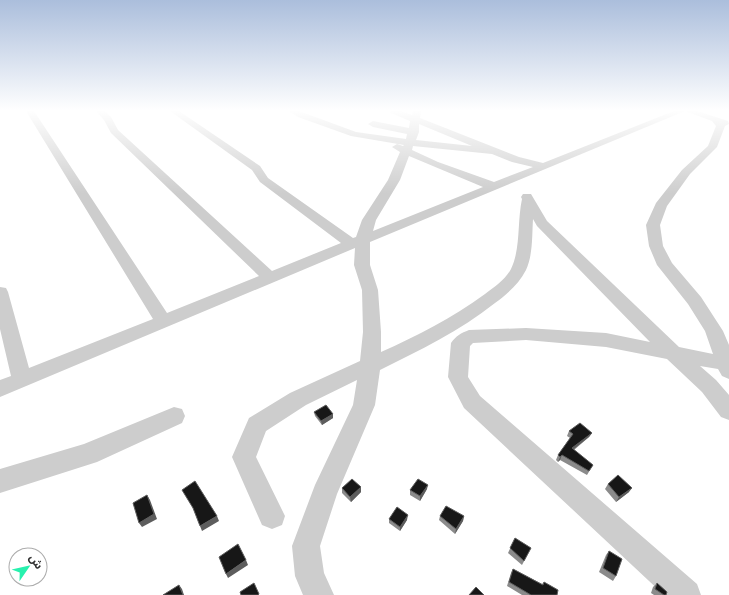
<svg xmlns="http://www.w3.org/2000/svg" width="729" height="595" viewBox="0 0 729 595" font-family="'Public Sans','Noto Sans Arabic',sans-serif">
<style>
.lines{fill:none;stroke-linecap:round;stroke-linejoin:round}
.minor{fill:#cdcdcd;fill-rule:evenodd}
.wall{fill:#8b8b8b}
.shaded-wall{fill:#5d5d5d}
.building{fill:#171717;stroke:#5d5d5d}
</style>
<rect width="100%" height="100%" fill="#fff"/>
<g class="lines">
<path class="minor" d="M26,111H34L167,313L259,276L111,133L104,120L96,111H105L111,117L118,130L272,271L341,243L260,182L252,170L170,111H179L260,166L268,178L353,238L356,237L362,220L388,180L400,152L392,147L397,144L403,146L404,145L351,136L298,117L289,111H299L356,132L406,139L407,134L373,127L368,124L373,121L409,128L410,121L391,113L390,111H401L412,115L413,111H421L420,118L519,157L543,163L674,111H697L728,121L729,124L725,126L717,147L690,174L667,206L660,225L663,246L672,263L701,297L723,331L729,345V379L722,376L718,369L700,366L716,380L729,395V420L721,417L702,392L667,359L606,347L526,340L473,343L470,346L468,377L480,396L697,584L701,595H664L464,408L448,377L451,343C456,336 461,333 469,330L526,328L606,333L650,342L537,226L533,219C532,235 533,255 526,270C519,284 507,294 495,303C460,331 420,350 380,370L375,405L337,494L320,546L324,573L334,595H303L295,576L292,546L315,485L353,405L357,380L306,405L266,431L256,457L285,516L282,525L272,529L262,525L232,457L249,418L290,393L360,361L363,332L362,290L354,265L355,248L0,397V380L11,376L0,329V287L6,288L8,292L29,368L153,319ZM685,111L712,121L716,126L708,146L682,170L656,203L646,225L649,246L657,265L688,304L705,331L713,354L679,347L547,221L531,194H523L521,197L522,199C517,222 521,248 511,269C505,280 494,287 485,294C452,318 417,336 381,352V332L378,290L370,265V242ZM419,124L472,146L416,140L419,132ZM413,146L492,154L512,162L533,167L494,182L438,162L412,150ZM409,156L483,187L373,231L376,220L400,180Z
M174,407L182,409L185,416L182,423L97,462L0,493V469L84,444Z"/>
</g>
<path class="wall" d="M314,412L333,414V418L322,425L315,416Z
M569,431L592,433L589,437L574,450L593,465L587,475L560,460L558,462L556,460L558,455L570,438L567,436Z
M608,484L629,492L616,502L605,489Z
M361,487V492L351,502L342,493V488Z
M427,489L420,501L410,495V490Z
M440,516H464L463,521L455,534L439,520Z
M389,519L407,520L400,531L389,523Z
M515,538L531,548L522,565L508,553Z
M609,551L616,576L613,581L599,572L606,555Z
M513,569L542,584L544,582L557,595H522L507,586L511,573Z
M657,583L666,595H654L651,593L653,587Z"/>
<path class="shaded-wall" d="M333,414V418L322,425L321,421Z
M592,433L589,437L569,453L572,448Z
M562,455L560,460L558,462L560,457Z
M428,485L427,489L420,501V496Z
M361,487V492L351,502L350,497Z
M632,488L629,492L616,502L619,497Z
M147,495L150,500L157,519L142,527L139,523Z
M408,515L407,520L400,531V527Z
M217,516L219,521L202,531L200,526Z
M464,516L463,521L455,534L456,529Z
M246,560L248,565L228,578L226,574Z
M179,585L182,589L184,595H183Z"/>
<path class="building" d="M326,405L333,414L321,421L314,412Z
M580,423L592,433L572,448L593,465L589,471L562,455L560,457L558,455L573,434L569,431Z
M618,475L632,488L619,497L608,484Z
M352,479L361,487L350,497L342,488Z
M418,479L428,485L420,496L410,490Z
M195,481L217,516L200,526L193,508L182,490Z
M147,495L154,514L139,523L133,503Z
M446,506L464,516L456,529L440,516Z
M397,507L408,515L400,527L389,519Z
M515,538L531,548L524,561L510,548Z
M238,544L246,560L226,574L219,557Z
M609,551L622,559L616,576L603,568Z
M513,569L543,585L544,582L558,590L557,595H531L509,582Z
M254,583L259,594L258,595H241L240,592Z
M657,583L667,592L666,595H664L655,589Z
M179,585L183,595H163Z
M476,587L484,595H469Z"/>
<linearGradient id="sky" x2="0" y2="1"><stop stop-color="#abbedc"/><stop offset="0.57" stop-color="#fff"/><stop offset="1" stop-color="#fff" stop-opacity="0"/></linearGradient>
<rect width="729" height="194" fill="url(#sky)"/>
<g transform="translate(28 567) rotate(56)"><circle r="19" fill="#ffffff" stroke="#acacac"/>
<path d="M0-3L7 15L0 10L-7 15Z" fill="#28f1ae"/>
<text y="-6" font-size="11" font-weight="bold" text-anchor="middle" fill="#303030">ش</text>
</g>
</svg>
